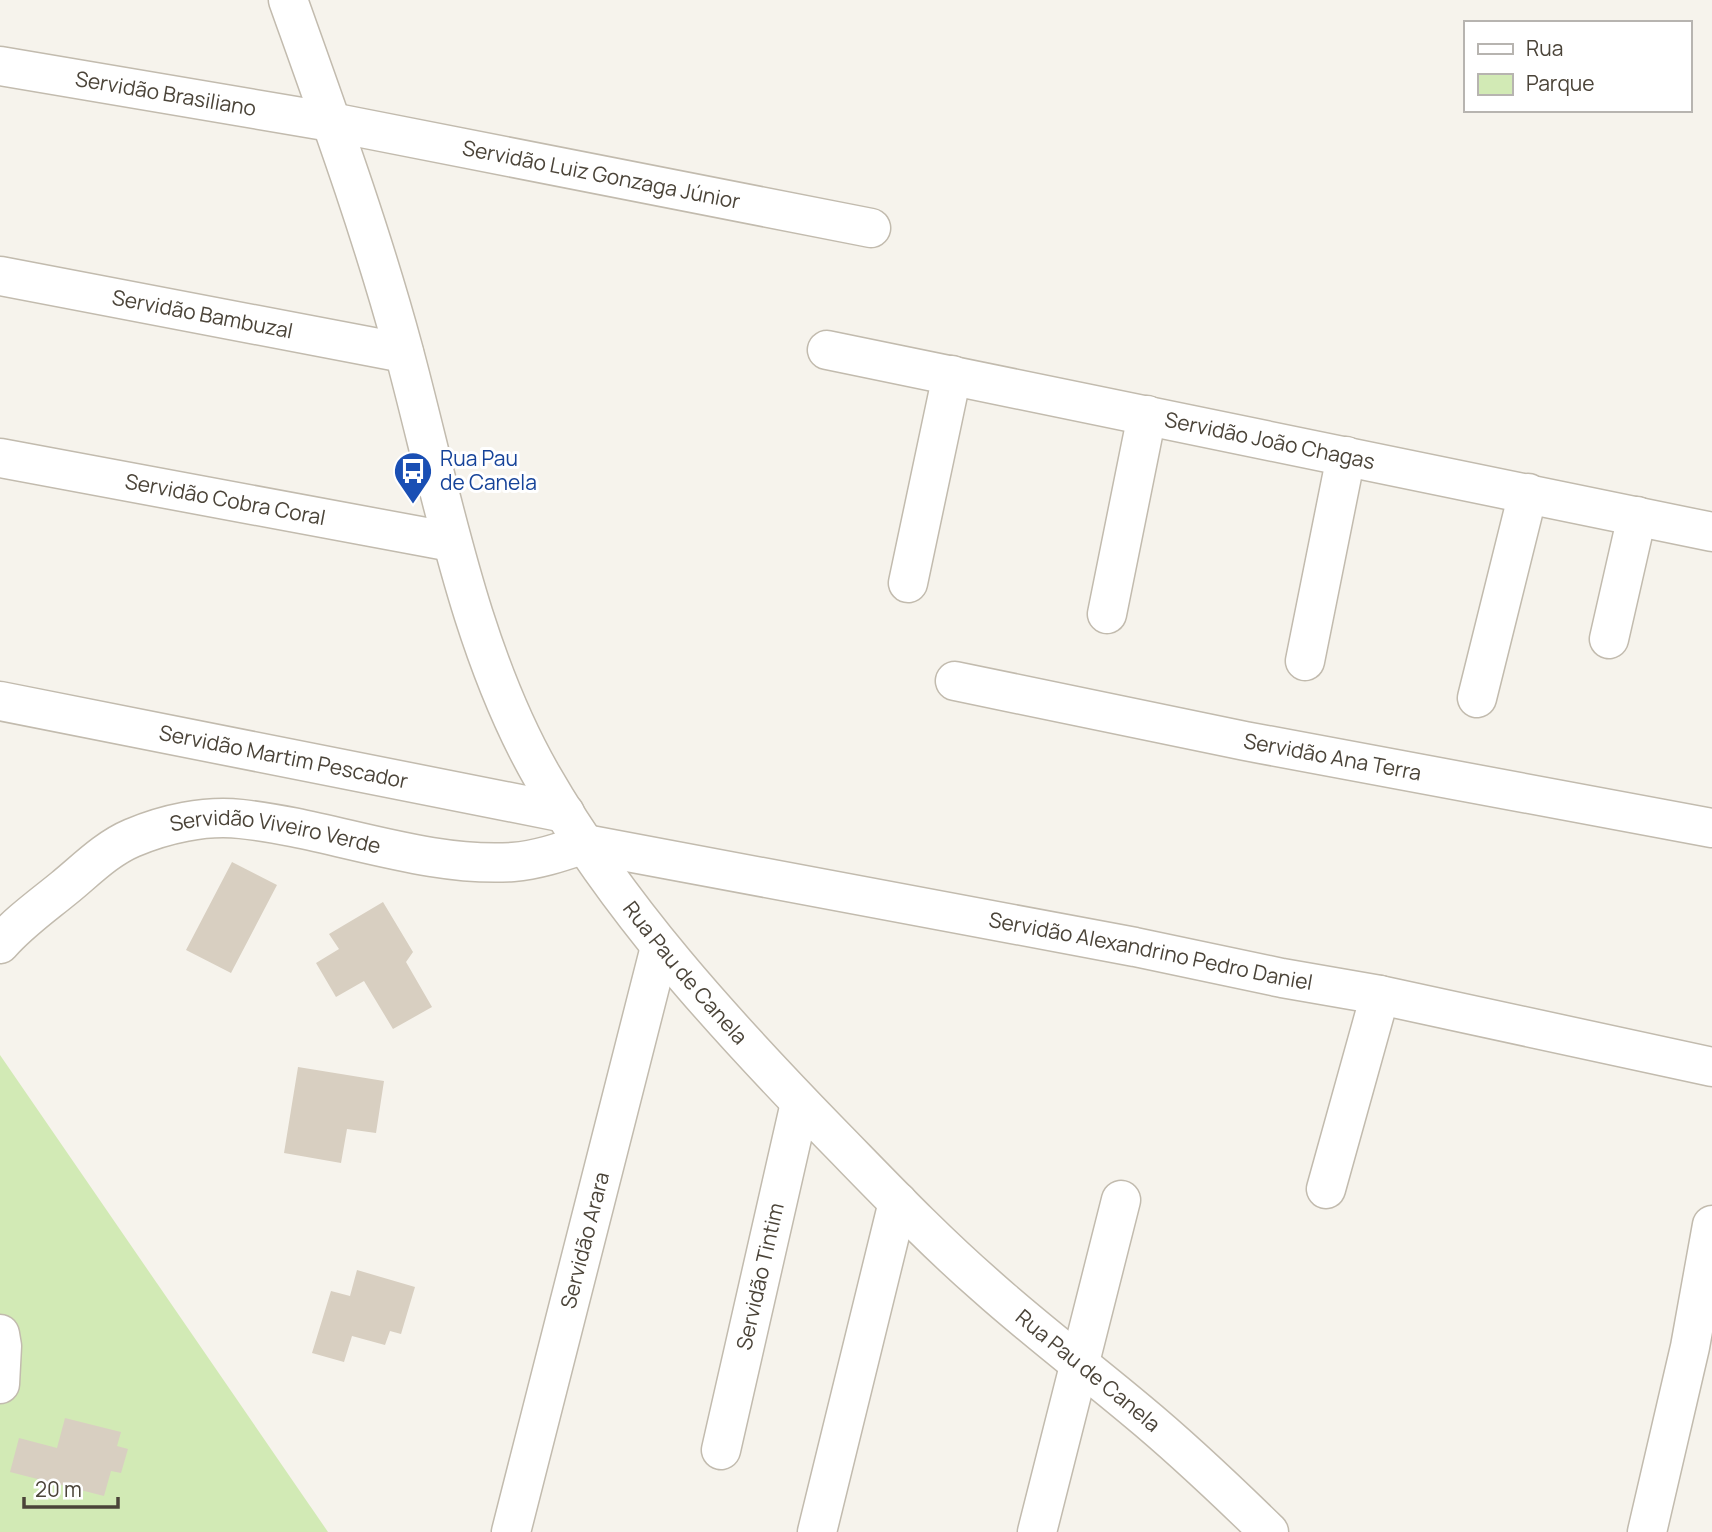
<svg xmlns="http://www.w3.org/2000/svg" width="1712" height="1532" viewBox="0 0 1712 1532" font-family="Manrope,sans-serif">
<style>
.green{fill:#d2eab5}
.building{fill:#d8cfc1}
.lines{fill:none;stroke-linecap:round;stroke-linejoin:round}
.minor-casing{stroke:#c2bbae;stroke-width:41}
.minor{stroke:#fff;stroke-width:38}
.labels{text-anchor:middle;stroke-width:6;stroke-linejoin:round;paint-order:stroke}
.street-label{font-size:21px;fill:#4b4439;stroke:#fff}
.transit-label{font-size:21px;fill:#164399;stroke:#fff;text-anchor:start}
</style>
<rect width="100%" height="100%" fill="#f6f3ec"/>
<path class="green" d="M0,1055L328,1532H0Z"/>
<path class="building" d="M232,862L277,885L231,973L186,950Z
M383,902L413,952L406,962L432,1007L393,1029L364,981L336,997L316,963L339,949L329,934Z
M298,1067L384,1081L376,1133L347,1129L341,1163L284,1153Z
M357,1270L415,1287L401,1334L390,1331L385,1345L352,1336L344,1362L312,1353L331,1291L350,1296Z
M65,1418L121,1432L117,1446L128,1449L121,1473L111,1471L104,1496L10,1472L19,1438L57,1448Z"/>
<g class="lines">
<g class="minor-casing">
<g id="minor">
<path id="s1" d="M288,0C329,115 371,230 403,348C441,489 469,649 542,776C619,910 724,1024 831,1134C881,1185 931,1238 985,1285C1034,1329 1087,1369 1137,1411C1183,1449 1226,1490 1269,1532"/>
<path id="s2" d="M0,66L331,122L871,228"/>
<path id="s3" d="M0,276L404,353"/>
<path id="s4" d="M827,350L1712,532"/>
<path id="s5" d="M0,458L452,542"/>
<path d="M908,583L952,375"/>
<path d="M1107,614L1147,415"/>
<path d="M1609,639L1637,516"/>
<path d="M1305,661L1346,456"/>
<path id="s6" d="M955,681L1245,741L1712,828"/>
<path d="M1477,698L1528,493"/>
<path id="s7" d="M0,701L565,813"/>
<path id="s8" d="M0,944C18,923 42,906 64,888C85,871 106,849 132,838C165,824 205,815 241,819C329,828 424,868 513,862C538,860 561,852 585,844L1135,947L1282,978L1380,995L1712,1067"/>
<path d="M1326,1189L1380,995"/>
<path d="M0,1334L2,1346L0,1384"/>
<path id="s9" d="M721,1450L800,1103"/>
<path id="s10" d="M511,1532L660,947"/>
<path d="M817,1532L898,1202"/>
<path d="M1037,1532L1121,1200"/>
<path d="M1647,1532L1690,1347L1712,1225"/>
</g>
</g>
<use href="#minor" class="minor"/>
</g>
<defs>
<g id="bus-pin" transform="scale(2.0125)"><path d="M0 17L-7.5 6A9.5 9.5 0 1 1 7.5 6Z" fill="#1a4fb4" stroke="#fff"/><path d="M-5-6H5V4H4V6H2V4H-2V6H-4V4H-5ZM-3.5-4V0h7V-4ZM-3.5 1.2v1.5H-2V1.2ZM2 1.2v1.5H3.5V1.2Z" fill="#fff"/></g>
</defs>
<g fill-rule="evenodd">
<use href="#bus-pin" x="413" y="471"/>
</g>
<g class="labels">
<g class="street-label">
<text dy="7" stroke="none"><textPath href="#s2" startOffset="168">Servidão Brasiliano</textPath></text>
<text dy="7" stroke="none"><textPath href="#s2" startOffset="611">Servidão Luiz Gonzaga Júnior</textPath></text>
<text dy="7" stroke="none"><textPath href="#s3" startOffset="206">Servidão Bambuzal</textPath></text>
<text dy="7" stroke="none"><textPath href="#s4" startOffset="452">Servidão João Chagas</textPath></text>
<text dy="7" stroke="none"><textPath href="#s5" startOffset="229">Servidão Cobra Coral</textPath></text>
<text dy="7" stroke="none"><textPath href="#s7" startOffset="289">Servidão Martim Pescador</textPath></text>
<text dy="7" stroke="none"><textPath href="#s6" startOffset="385">Servidão Ana Terra</textPath></text>
<text dy="7" stroke="none"><textPath href="#s8" startOffset="317">Servidão Viveiro Verde</textPath></text>
<text dy="7" stroke="none"><textPath href="#s8" startOffset="1208">Servidão Alexandrino Pedro Daniel</textPath></text>
<text dy="7" stroke="none"><textPath href="#s1" startOffset="1062">Rua Pau de Canela</textPath></text>
<text dy="7" stroke="none"><textPath href="#s10" startOffset="301">Servidão Arara</textPath></text>
<text dy="7" stroke="none"><textPath href="#s9" startOffset="178">Servidão Tintim</textPath></text>
<text dy="7" stroke="none"><textPath href="#s1" startOffset="1629">Rua Pau de Canela</textPath></text>
</g>
<g class="transit-label">
<text x="440" y="466">Rua Pau<tspan x="440" dy="24">de Canela</tspan></text>
</g>
</g>
<rect x="1464" y="21" width="228" height="91" fill="#ffffff" stroke="#b7b4b0" stroke-width="2"/>
<rect x="1478" y="44" width="35" height="10" fill="#ffffff" stroke="#b7b4b0" stroke-width="2"/>
<text x="1526" y="56" font-size="21" fill="#4b4439">Rua</text>
<rect x="1478" y="74" width="35" height="21" fill="#d2eab5" stroke="#b7b4b0" stroke-width="2"/>
<text x="1526" y="91" font-size="21" fill="#4b4439">Parque</text>
<path d="M24 1497v10h94v-10" fill="none" stroke="#4b4439" stroke-width="3.5"/>
<text x="35" y="1497" font-size="21" fill="#4b4439" stroke="#ffffff" stroke-width="5" paint-order="stroke">20 m</text>
</svg>
